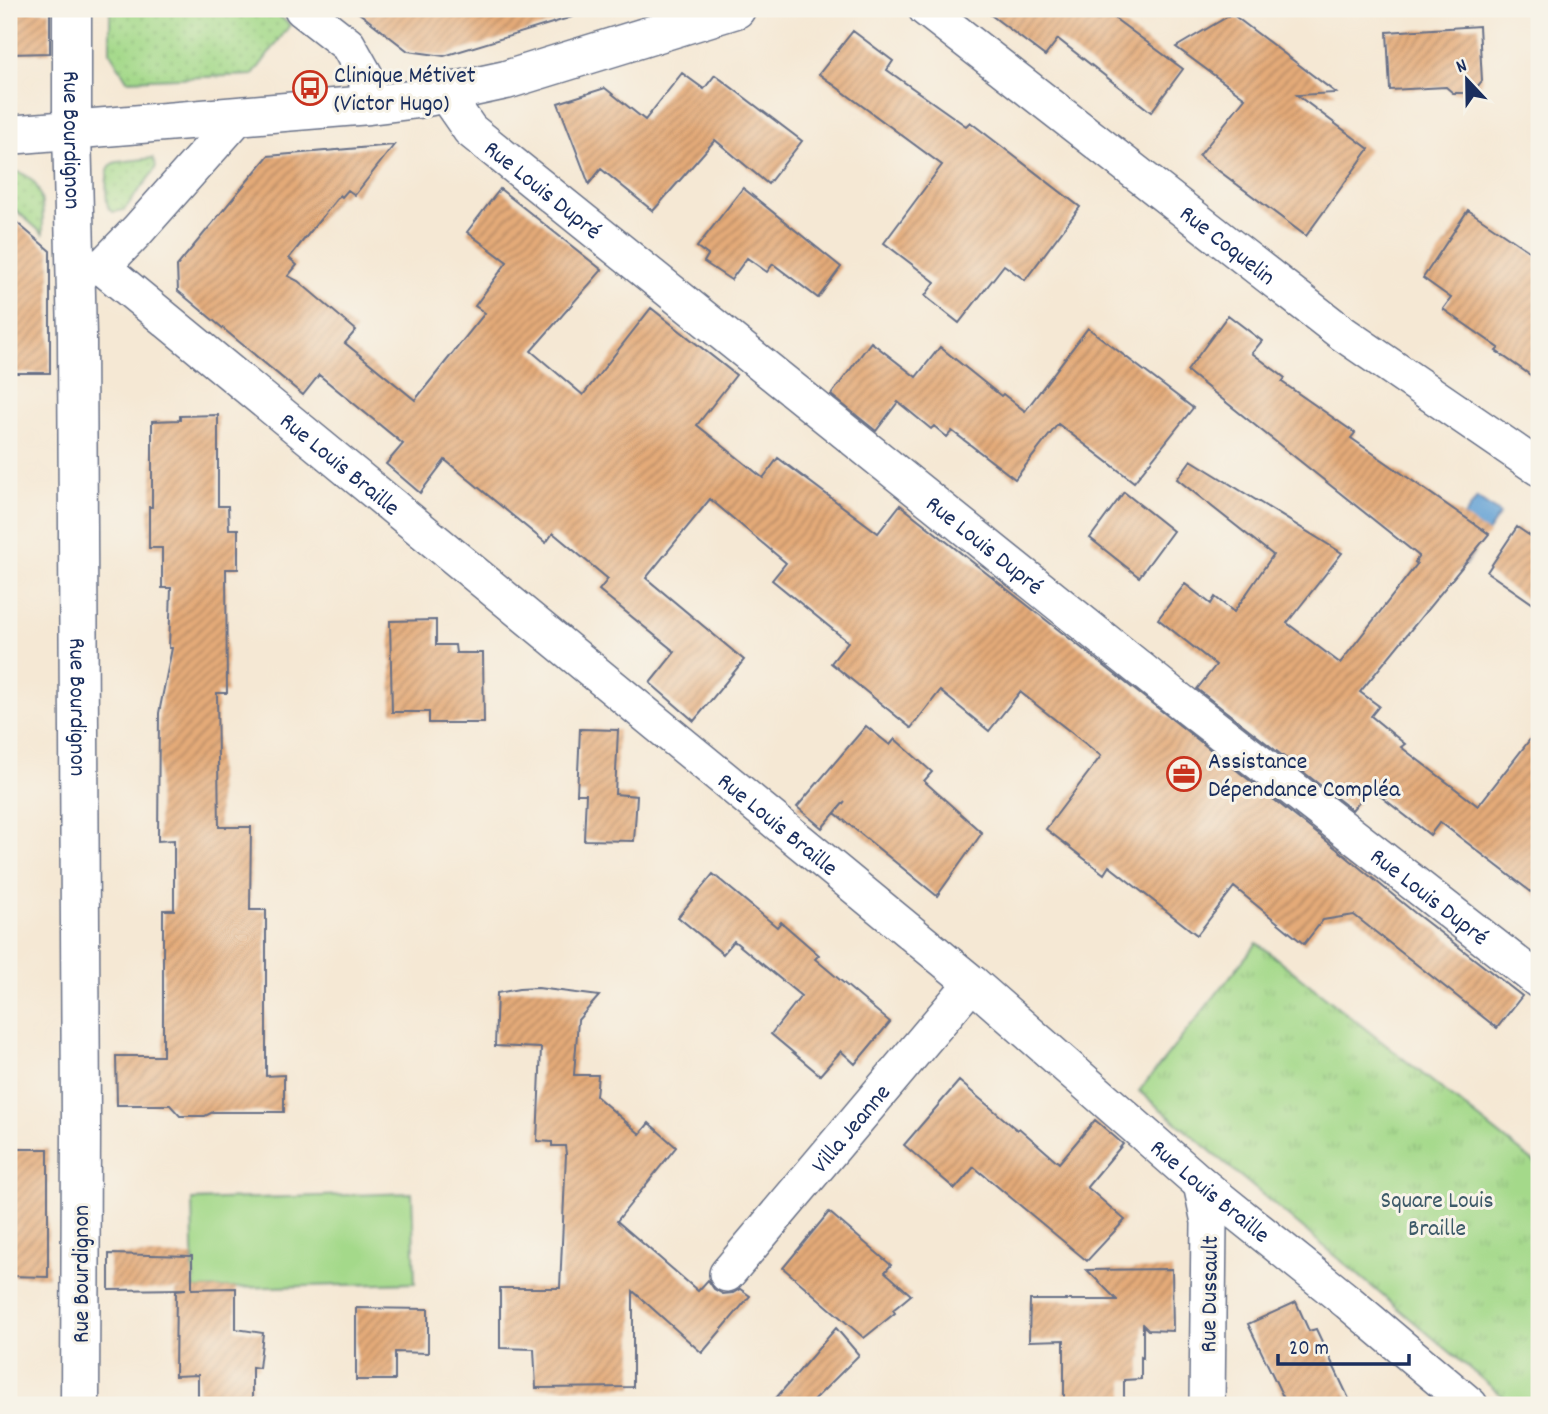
<svg xmlns="http://www.w3.org/2000/svg" width="1548" height="1414" viewBox="0 0 1548 1414" font-family="Dekko,sans-serif">
<style>
.grass{fill:#a4d98a;stroke:#608474;stroke-width:2}
.park{fill:url(#park-tufts);stroke:#608474;stroke-width:2}
.garden{fill:url(#garden-dots);stroke:#608474;stroke-width:2}
.water{fill:#62a0d4;stroke:#3e6899;stroke-width:2}
.building{fill:url(#building-hatch)}
.lines{fill:none;stroke-linecap:round;stroke-linejoin:round}
.minor-casing{stroke:#677087;stroke-width:38}
.tertiary-casing{stroke:#677087;stroke-width:41}
.minor{stroke:#fff;stroke-width:35}
.tertiary{stroke:#fff;stroke-width:38}
.labels{text-anchor:middle;stroke-width:6;stroke-linejoin:round;paint-order:stroke}
.poi-label{font-size:24px;fill:#1b2f5e;stroke:#f7f3e8;text-anchor:start}
.street-label{font-size:24px;fill:#1b2f5e;stroke:#f7f3e8}
.park-label{font-size:24px;fill:#3d5a69;stroke:#f7f3e8}
</style>
<defs>
<pattern id="park-tufts" width="24" height="20" patternUnits="userSpaceOnUse" patternTransform="scale(1.75)"><rect width="24" height="20" fill="#a4d98a"/><path d="M3 7l-1-3M5 7V3M7 7l1-3M15 17l-1-3M17 17v-4M19 17l1-3" fill="none" stroke="#8dbb7a"/></pattern>
<pattern id="garden-dots" width="8" height="8" patternUnits="userSpaceOnUse" patternTransform="scale(1.75)"><rect width="8" height="8" fill="#a4d98a"/><path d="M2 2h.1M6 6h.1" fill="none" stroke="#8dbb7a" stroke-width="1.8" stroke-linecap="round"/></pattern>
<pattern id="building-hatch" width="6" height="6" patternUnits="userSpaceOnUse" patternTransform="scale(1.75)"><rect width="6" height="6" fill="#e4aa78"/><path d="M-1 1l2-2M0 6l6-6M5 7l2-2" fill="none" stroke="#b88b66"/></pattern>
</defs>
<rect width="100%" height="100%" fill="#f7f3e8"/>
<filter id="ink" filterUnits="userSpaceOnUse"><feTurbulence type="fractalNoise" baseFrequency=".0143" numOctaves="2"/><feDisplacementMap in="SourceGraphic" scale="14" xChannelSelector="R" yChannelSelector="G"/><feConvolveMatrix kernelMatrix="1 2 1 2 8 2 1 2 1" color-interpolation-filters="sRGB"/></filter>
<filter id="wash" filterUnits="userSpaceOnUse"><feTurbulence type="fractalNoise" baseFrequency=".00686" numOctaves="4" result="noise"/><feDisplacementMap in="SourceGraphic" scale="28" xChannelSelector="R" yChannelSelector="G"/><feGaussianBlur stdDeviation="1.57" result="paint"/><feColorMatrix in="noise" values="0 0 0 0 0 0 0 0 0 0 0 0 0 0 0 0 0 1.4 0 .05"/><feComposite in="paint" operator="in"/></filter>
<g filter="url(#wash)">
<rect width="100%" height="100%" fill="#f5e8d4"/>
<path class="grass" d="M412,1193L415,1283L194,1289L192,1200Z"/>
<path class="park" d="M1257,943L1539,1166V1405H1513L1139,1091Z"/>
<path class="garden" d="M110,9H271L290,25L253,75L127,80L110,52Z
M153,158L156,166L154,171L124,210L113,212C111,211 110,210 109,209C105,203 106,174 109,168C111,163 114,163 118,162Z
M9,171C45,173 43,207 43,234L9,204Z"/>
<path class="water" d="M1477,498L1500,514L1465,565L1441,549Z"/>
<g id="blocks">
<path class="building" d="M354,9H571L572,17L444,56L408,51Z
M983,9H1102L1183,69L1151,112L1058,39L1045,56Z
M9,11H50V53L9,54Z
M1232,14L1336,93L1297,95L1369,149L1306,236L1199,156L1245,98L1176,47Z
M1479,26L1482,81L1472,93H1453L1446,87L1390,90L1387,32Z
M853,31L893,61L887,70L966,126L970,122L1080,207L1025,280L1004,265L959,323L925,296L935,282L884,243L942,165L819,74Z
M682,73L704,89L715,75L802,141L768,184L715,140L653,211L601,169L589,184L558,103L605,88L645,120Z
M394,145L355,195L348,190L342,197L340,195L289,258L297,265L288,276L298,281L356,330L345,343L415,400L485,313L475,306L507,262L467,232L500,189L602,270L531,351L583,395L651,308L736,375L697,425L763,478L778,458L878,533L900,505L1338,850L1415,913L1522,996L1497,1028L1354,915L1323,920L1304,944L1234,887L1197,935L1109,866L1104,874L1046,829L1101,756L1020,692L989,731L940,691L911,728L831,663L848,642L772,580L786,563L710,499L646,578L744,660L694,721L650,683L675,652L599,590L608,579L553,533L546,543L445,460L420,493L386,464L403,444L319,375L303,395L178,291L177,266L268,156Z
M743,188L841,267L818,298L773,264L767,272L747,258L731,280L704,262L708,255L697,247Z
M1468,210L1539,258V381L1496,351L1499,348L1443,309L1451,298L1423,278Z
M9,216L50,251V373H9Z
M1228,315L1262,341L1252,353L1285,378L1282,382L1355,433L1351,438L1489,534L1360,692L1379,706L1371,716L1405,744L1401,747L1478,806L1539,728V898L1440,822L1430,835L1370,788L1352,810L1197,689L1216,665L1158,619L1185,584L1211,604L1215,597L1234,612L1273,555L1177,479L1191,460L1342,553L1287,623L1340,663L1417,564L1415,562L1419,556L1187,371Z
M1088,328L1193,408L1134,482L1058,424L1015,479L952,431L947,437L934,426L931,429L898,402L876,431L831,395L871,342L916,377L940,347L1001,396L1003,394L1025,411Z
M218,415V506H228L229,529H238V569H226L227,693H217L219,827H251L250,910H266V1076L284,1075V1112H213L205,1116H180L170,1105H117L116,1056H163V910H174V840L158,841L159,713L172,648H169L171,588H162V548H149V507H152V421L180,420V416Z
M1124,492L1173,531L1139,577L1090,538Z
M1517,527L1539,542V608L1487,572Z
M436,620V645H455L456,653H483L484,723H429V712H392L390,621Z
M866,726L890,745L895,739L932,772L924,781L982,833L937,896L835,813L845,801L822,828L797,807Z
M580,729L618,730L615,794L637,796L634,841L584,840L586,794H577Z
M713,874L777,927L781,922L819,955L815,959L890,1022L855,1064L841,1051L820,1075L771,1034L801,996L734,941L723,954L678,917Z
M538,988L599,996L578,1020L574,1075H598L596,1096L640,1134L649,1123L676,1147L617,1221L698,1291L708,1280L714,1289L723,1294L733,1293L740,1289L750,1296L702,1353L633,1291V1387L536,1388L534,1349L500,1348V1288H560L566,1154L565,1146H552V1142L537,1141L541,1048L495,1046L497,993L519,989Z
M959,1081L1017,1130L1019,1128L1059,1163L1095,1120L1123,1144L1087,1187L1125,1220L1087,1261L974,1167L955,1189L904,1145Z
M9,1149H48V1277L9,1276Z
M829,1212L891,1265L885,1272L911,1295L893,1310L895,1313L864,1338L783,1268Z
M109,1254L192,1256V1289L236,1288V1329L263,1333L259,1368L252,1367V1405H198V1375L175,1376L176,1290L186,1289L109,1290Z
M1172,1269L1173,1331L1148,1330L1143,1325V1358L1141,1357V1379L1124,1380V1405H1064V1340L1029,1341L1030,1300H1117L1087,1270Z
M1296,1302L1309,1331L1316,1329L1352,1405H1287L1248,1324Z
M356,1308L428,1309V1353L395,1352V1380H356Z
M836,1328L859,1355L809,1405H770Z"/>
</g>
</g>
<g filter="url(#ink)">
<use href="#blocks" fill-opacity="0" stroke="#677087" stroke-width="2"/>
<g class="lines">
<g class="minor-casing">
<g id="minor">
<path d="M302,9L348,45L366,77L369,105"/>
<path id="s1" d="M926,9L1342,333L1539,468"/>
<path id="s2" d="M445,94L470,130L1175,697L1539,981"/>
<path d="M102,267L137,231L240,115"/>
<path id="s3" d="M75,268L102,267L972,983L1201,1184L1348,1302L1470,1405"/>
<path d="M1201,1184L1209,1222L1207,1405"/>
<path id="s4" d="M727,1274L972,983"/>
</g>
</g>
<g class="tertiary-casing">
<g id="tertiary">
<path id="s5" d="M72,9V130L77,337L81,1124L80,1405"/>
<path d="M9,135L369,105L418,99L506,80L736,9"/>
</g>
</g>
<use href="#minor" class="minor"/>
<use href="#tertiary" class="tertiary"/>
</g>
</g>
<defs>
<g id="bus-ring" transform="scale(1.75)"><circle r="9.5" fill="#f7f3e8" stroke="#c8321e" stroke-width="1.5"/><path d="M-5-6H5V4H4V6H2V4H-2V6H-4V4H-5ZM-3.5-4V0h7V-4ZM-3.5 1.2v1.5H-2V1.2ZM2 1.2v1.5H3.5V1.2Z" fill="#c8321e"/></g>
<g id="office-ring" transform="scale(1.75)"><circle r="9.5" fill="#f7f3e8" stroke="#c8321e" stroke-width="1.5"/><path d="M-6-3h4V-5.5h4V-3h4V5H-6ZM-1-4.5V-3h2v-1.5ZM-6 0V1H6V0Z" fill="#c8321e"/></g>
</defs>
<g fill-rule="evenodd">
<use href="#bus-ring" x="310" y="88"/>
<use href="#office-ring" x="1184" y="774"/>
</g>
<g class="labels">
<g class="poi-label">
<text x="334" y="82">Clinique Métivet<tspan x="334" dy="28">(Victor Hugo)</tspan></text>
<text x="1208" y="768">Assistance<tspan x="1208" dy="28">Dépendance Compléa</tspan></text>
</g>
<g class="street-label">
<text dy="8" stroke="none"><textPath href="#s5" startOffset="131">Rue Bourdignon</textPath></text>
<text dy="8" stroke="none"><textPath href="#s2" startOffset="138">Rue Louis Dupré</textPath></text>
<text dy="8" stroke="none"><textPath href="#s1" startOffset="383">Rue Coquelin</textPath></text>
<text dy="8" stroke="none"><textPath href="#s3" startOffset="336">Rue Louis Braille</textPath></text>
<text dy="8" stroke="none"><textPath href="#s2" startOffset="705">Rue Louis Dupré</textPath></text>
<text dy="8" stroke="none"><textPath href="#s5" startOffset="698">Rue Bourdignon</textPath></text>
<text dy="8" stroke="none"><textPath href="#s3" startOffset="903">Rue Louis Braille</textPath></text>
<text dy="8" stroke="none"><textPath href="#s2" startOffset="1272">Rue Louis Dupré</textPath></text>
<text dy="8" stroke="none"><textPath href="#s4" startOffset="191">Villa Jeanne</textPath></text>
<text dy="8" stroke="none"><textPath href="#s3" startOffset="1470">Rue Louis Braille</textPath></text>
<text transform="translate(80 1274) rotate(-90)" y="8">Rue Bourdignon</text>
<text transform="translate(1208 1294) rotate(-89)" y="8">Rue Dussault</text>
</g>
<g class="park-label">
<text x="1437" y="1207">Square Louis<tspan x="1437" dy="28">Braille</tspan></text>
</g>
</g>
<rect width="1548" height="1414" fill="none" stroke="#f7f3e8" stroke-width="35"/>
<g transform="translate(1467 80) rotate(338)" stroke="#f7f3e8" stroke-width="5" paint-order="stroke">
<path d="M0-5L12 26L0 18L-12 26Z" fill="#1b2f5e"/>
<text y="-10" font-size="19" font-weight="bold" text-anchor="middle" fill="#1b2f5e">N</text>
</g>
<path d="M1278 1354v10h131v-10" fill="none" stroke="#1b2f5e" stroke-width="3.5"/>
<text x="1289" y="1354" font-size="21" fill="#1b2f5e" stroke="#f7f3e8" stroke-width="5" paint-order="stroke">20 m</text>
</svg>
